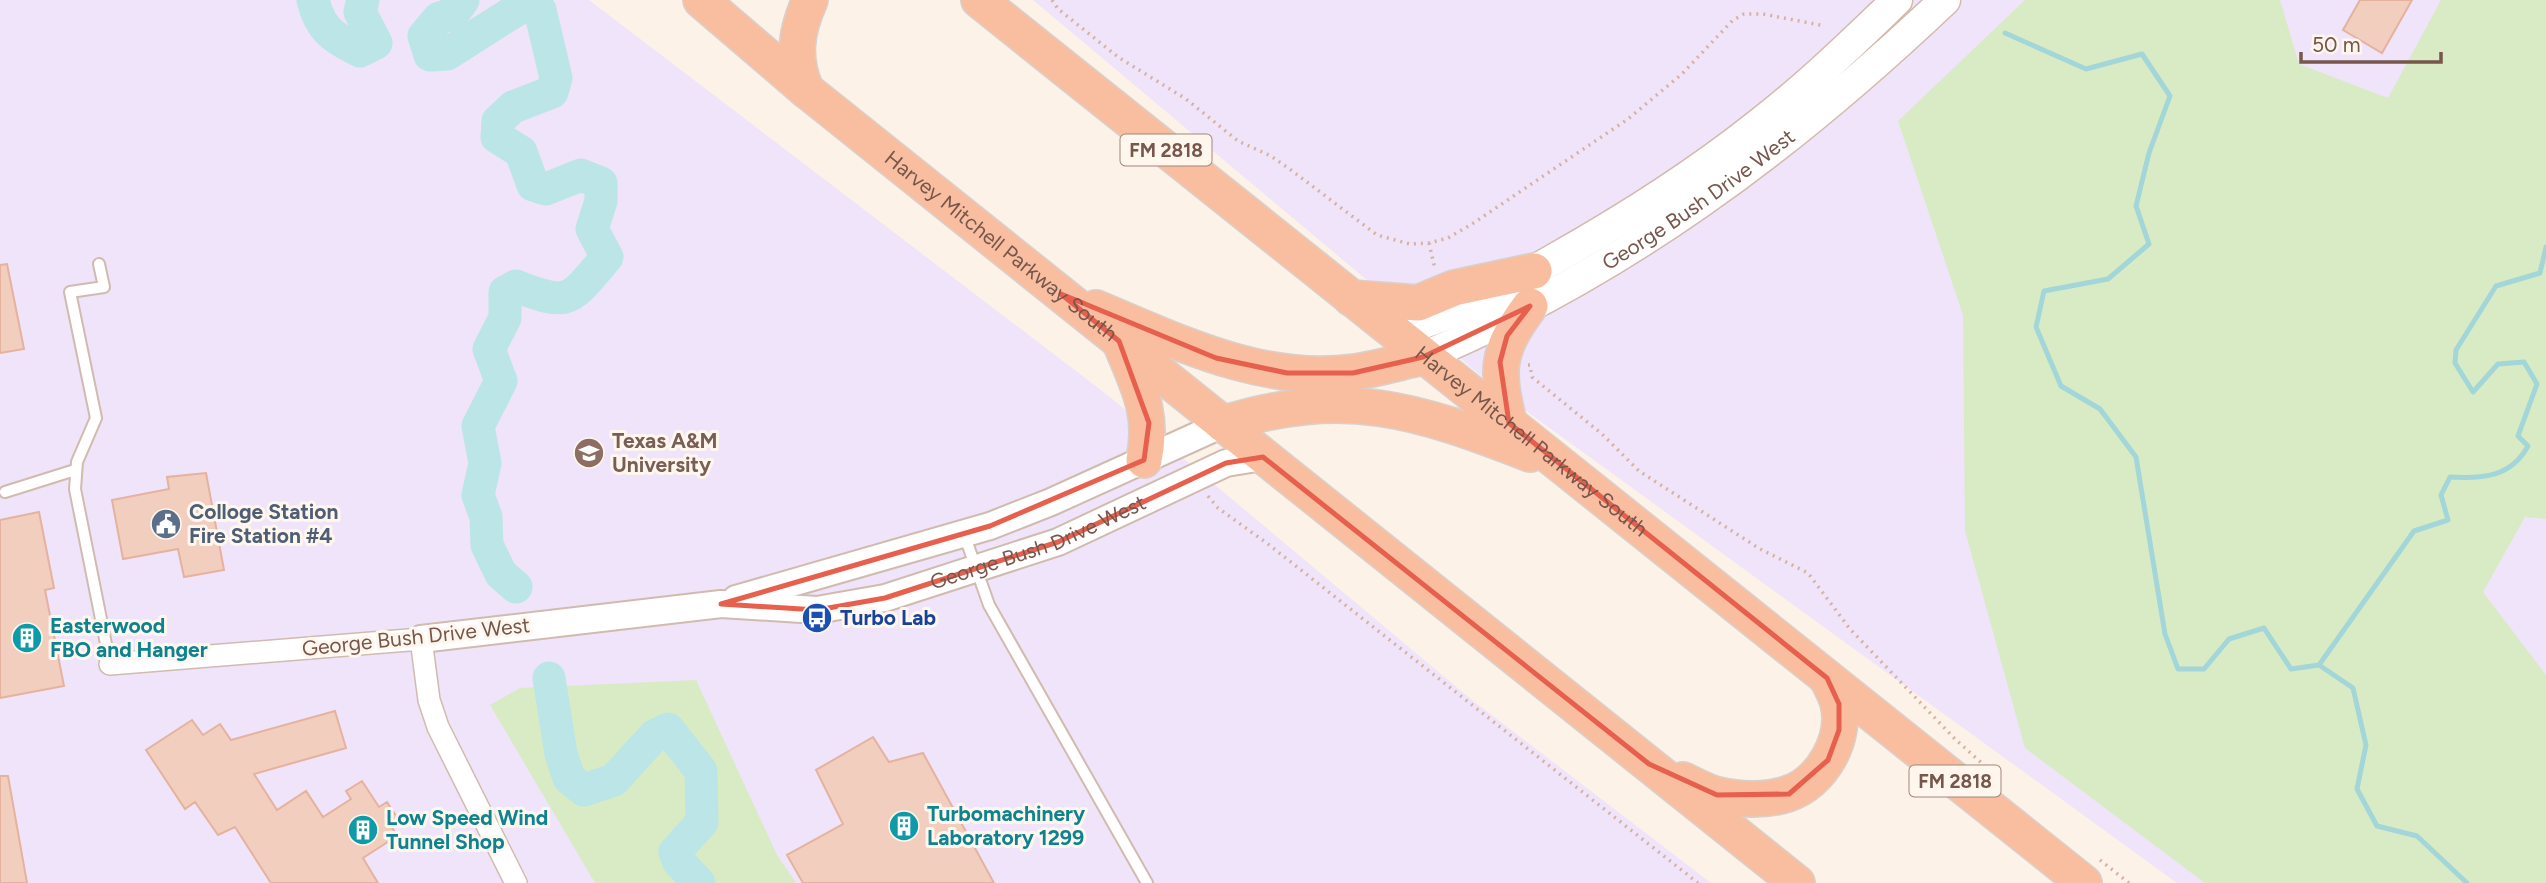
<svg xmlns="http://www.w3.org/2000/svg" width="2546" height="883" viewBox="0 0 2546 883" font-family="Figtree,sans-serif">
<style>
.education{fill:#efe4f9}
.green{fill:#d9ebc5}
.lines{fill:none;stroke-linecap:round;stroke-linejoin:round}
.stream{stroke:#a2d6d9;stroke-width:5}
.river{stroke:#bbe5e7;stroke-width:33}
.building{fill:#f2cebf;stroke:#e5b29f;stroke-width:2}
.service-casing{stroke:#d1bbaf;stroke-width:14}
.minor-casing{stroke:#d1bbaf;stroke-width:24}
.tertiary-casing{stroke:#d1bbaf;stroke-width:30}
.secondary-casing{stroke:#d4baad;stroke-width:33}
.trunk-casing{stroke:#d9d0cd;stroke-width:38}
.path{stroke:#d8b1a2;stroke-width:3.5;stroke-dasharray:2 5;stroke-linecap:butt}
.service{stroke:#fff;stroke-width:10}
.minor{stroke:#fff;stroke-width:21}
.tertiary{stroke:#fff;stroke-width:26}
.secondary{stroke:#fff;stroke-width:30}
.trunk{stroke:#f9bea0;stroke-width:35}
.marked{fill:none;stroke:#e75f4d;stroke-width:5;stroke-linejoin:round}
.labels{text-anchor:middle;stroke-width:6;stroke-linejoin:round;paint-order:stroke}
.shield{fill:#fff7ee;stroke:#a0867c;stroke-width:2}
.shield-label{font-size:19px;font-weight:bold;fill:#77564b}
.street-label{font-size:21px;fill:#77564b;stroke:#fff7ee}
.education-label{font-size:21px;font-weight:bold;fill:#785e54;stroke:#fff7ee;text-anchor:start}
.service-label{font-size:21px;font-weight:bold;fill:#4e5e75;stroke:#fff7ee;text-anchor:start}
.transit-label{font-size:21px;font-weight:bold;fill:#164399;stroke:#fff7ee;text-anchor:start}
.culture-label{font-size:21px;font-weight:bold;fill:#0d838f;stroke:#fff7ee;text-anchor:start}
</style>
<rect width="100%" height="100%" fill="#fdf2e8"/>
<path class="education" d="M0,0H589L1110,397L1472,700L1711,883H0Z
M1033,0H2546V883H2177L1504,395Z"/>
<path class="green" d="M2025,0H2280L2299,64L2388,98L2441,0H2546V519L2525,517L2483,592L2546,675V883H2205L2025,748L1965,531L1963,315L1898,121Z
M696,680L777,855L796,883H595L490,705L520,688Z"/>
<g class="lines">
<path class="stream" d="M2005,33L2086,69L2142,54L2170,96L2149,153L2136,206L2149,244L2108,279L2044,291L2036,327L2061,386L2100,409L2136,457L2165,634L2178,669H2204L2229,639L2264,628L2291,669L2319,665
M2467,883L2417,836L2377,826L2357,789L2366,745L2353,688L2319,665L2414,531L2448,520L2441,495L2450,477C2483,479 2511,477 2528,446L2518,436L2537,384L2524,362L2498,364L2473,392L2455,363L2456,350L2496,286L2540,273L2546,247"/>
<path class="river" d="M313,0C320,30 334,38 360,51L376,43L360,12L363,0
M463,0L453,14L439,18L424,36L430,55L447,54L521,7L540,10L556,78L552,92L513,107L498,121L497,137L521,152L533,185L546,189L581,175L601,183V201L592,229L607,257C570,300 571,308 516,286L505,292V318L489,349L501,381L478,426L485,463L478,495L486,517L487,545L501,574L516,587
M549,678L561,754L569,778L584,790L614,780L654,736L668,729L701,771L702,822L675,852L679,862L699,883"/>
</g>
<path class="building" d="M2360,0H2412L2382,53L2343,30Z
M7,264L24,349L0,353V265Z
M206,473L224,570L184,577L178,549L123,559L112,500L169,489L167,477Z
M39,512L54,588L45,590L64,686L0,698V520Z
M335,711L346,748L254,774L277,810L306,791L323,817L351,799L346,791L362,781L379,807L387,802L398,819L390,824L397,836L363,858L378,883H271L235,827L218,835L195,802L185,809L146,750L192,720L203,735L220,724L231,740Z
M873,737L889,762L923,753L994,883H803L787,855L843,824L816,770Z
M0,776H8L27,883H0Z"/>
<g class="lines">
<g class="service-casing">
<path id="service" d="M99,264L104,287L70,292L96,418L77,462L75,489L110,664
M5,492L75,470
M964,534L989,605L1147,883"/>
</g>
<g class="minor-casing">
<path id="minor" d="M110,664L421,639L429,700L438,727L516,883"/>
</g>
<g class="tertiary-casing">
<g id="tertiary">
<path d="M736,599L990,526L1051,502L1223,424"/>
<path id="s1" d="M421,639L721,604L817,610L885,598L1058,542L1226,463L1263,457"/>
</g>
</g>
<g class="secondary-casing">
<g id="secondary">
<path d="M1393,332C1451,318 1504,288 1556,258C1625,219 1693,176 1755,127C1806,88 1851,44 1897,0"/>
<path id="s2" d="M1423,357C1623,272 1788,149 1945,0"/>
</g>
</g>
<g class="trunk-casing">
<g id="trunk">
<path id="s3" d="M701,0L806,90L1797,883"/>
<path id="s4" d="M979,0L2084,883"/>
<path d="M806,90C792,58 796,31 810,0"/>
<path d="M1351,298L1418,303L1454,288L1534,271"/>
<path d="M1096,308C1178,342 1263,385 1354,372C1377,369 1400,362 1423,357"/>
<path d="M1121,344C1138,386 1154,413 1144,460"/>
<path d="M1509,423C1496,369 1496,352 1530,306"/>
<path d="M1223,424C1344,386 1417,410 1530,454"/>
<path d="M1683,780C1694,785 1706,792 1718,795C1738,800 1767,801 1787,794C1822,783 1847,738 1838,703C1836,695 1831,686 1827,678"/>
</g>
</g>
<path class="path" d="M1052,0L1058,9L1118,57L1186,99L1238,141L1271,156L1291,170L1377,235L1410,244L1429,243L1448,238L1472,224L1628,119L1682,74L1733,20L1744,14H1763L1825,26
M1429,243L1435,269
M1528,365H1530L1532,377L1602,434L1639,471L1760,549L1808,573L1850,629L1955,739L1996,776
M1208,496L1218,508L1268,544L1698,883
M2100,860L2129,883"/>
<use href="#service" class="service"/>
<use href="#minor" class="minor"/>
<use href="#tertiary" class="tertiary"/>
<use href="#secondary" class="secondary"/>
<use href="#trunk" class="trunk"/>
</g>
<path class="marked" d="M1061,294L1216,358L1287,373H1353L1423,357L1530,306L1507,336L1500,362L1509,423L1827,678L1839,704V730L1828,760L1789,794L1717,795L1649,764L1263,457L1226,463L1058,542L885,598L817,610L721,604L990,526L1144,460L1149,423L1119,341Z"/>
<defs>
<g id="university-disc" transform="scale(1.575)"><circle r="9.5" fill="#8d6e63" stroke="#fff7ee"/><path d="M0-5L7-2L0 1L-7-2ZM-4 1L0 2.5L4 1V4Q0 6-4 4Z" fill="#fff"/></g>
<g id="civic-disc" transform="scale(1.575)"><circle r="9.5" fill="#5c6f8a" stroke="#fff7ee"/><path d="M-.6-6.5H3V-4.5H.6V-3L4-1V1h2V6H-6V1h2V-1L-.6-3ZM-1.2 2.5V6h2.4V2.5Z" fill="#fff"/></g>
<g id="bus-disc" transform="scale(1.575)"><circle r="9.5" fill="#1a4fb4" stroke="#fff7ee"/><path d="M-5-6H5V4H4V6H2V4H-2V6H-4V4H-5ZM-3.5-4V0h7V-4ZM-3.5 1.2v1.5H-2V1.2ZM2 1.2v1.5H3.5V1.2Z" fill="#fff"/></g>
<g id="building-disc" transform="scale(1.575)"><circle r="9.5" fill="#0f9aa8" stroke="#fff7ee"/><path d="M-4-6H4V6H1V3H-1V6H-4ZM-2.5-4.3h1.7v1.8h-1.7ZM.8-4.3h1.7v1.8H.8ZM-2.5-1h1.7V.8h-1.7ZM.8-1h1.7V.8H.8Z" fill="#fff"/></g>
</defs>
<g fill-rule="evenodd">
<use href="#university-disc" x="589" y="453"/>
<use href="#civic-disc" x="166" y="524"/>
<use href="#bus-disc" x="817" y="618"/>
<use href="#building-disc" x="27" y="638"/>
<use href="#building-disc" x="904" y="826"/>
<use href="#building-disc" x="363" y="830"/>
</g>
<g class="labels">
<g class="shield">
<rect x="1120.5" y="134.5" width="91" height="31" rx="5"/>
<rect x="1909.5" y="765.5" width="91" height="31" rx="5"/>
</g>
<g class="shield-label">
<text x="1166" y="157">FM 2818</text>
<text x="1955" y="788">FM 2818</text>
</g>
<g class="street-label">
<text dy="7" stroke="none"><textPath href="#s2" startOffset="318">George Bush Drive West</textPath></text>
<text dy="7" stroke="none"><textPath href="#s3" startOffset="388">Harvey Mitchell Parkway South</textPath></text>
<text dy="7" stroke="none"><textPath href="#s4" startOffset="707">Harvey Mitchell Parkway South</textPath></text>
<text dy="7" stroke="none"><textPath href="#s1" startOffset="630">George Bush Drive West</textPath></text>
<text transform="translate(416 637) rotate(-6)" y="7">George Bush Drive West</text>
</g>
<g class="education-label">
<text x="612" y="448">Texas A&amp;M<tspan x="612" dy="24">University</tspan></text>
</g>
<g class="service-label">
<text x="189" y="519">Colloge Station<tspan x="189" dy="24">Fire Station #4</tspan></text>
</g>
<g class="transit-label">
<text x="840" y="625">Turbo Lab</text>
</g>
<g class="culture-label">
<text x="50" y="633">Easterwood<tspan x="50" dy="24">FBO and Hanger</tspan></text>
<text x="927" y="821">Turbomachinery<tspan x="927" dy="24">Laboratory 1299</tspan></text>
<text x="386" y="825">Low Speed Wind<tspan x="386" dy="24">Tunnel Shop</tspan></text>
</g>
</g>
<path d="M2301 52v10h140v-10" fill="none" stroke="#77564b" stroke-width="3.5"/>
<text x="2312" y="52" font-size="21" fill="#77564b" stroke="#fff7ee" stroke-width="5" paint-order="stroke">50 m</text>
</svg>
